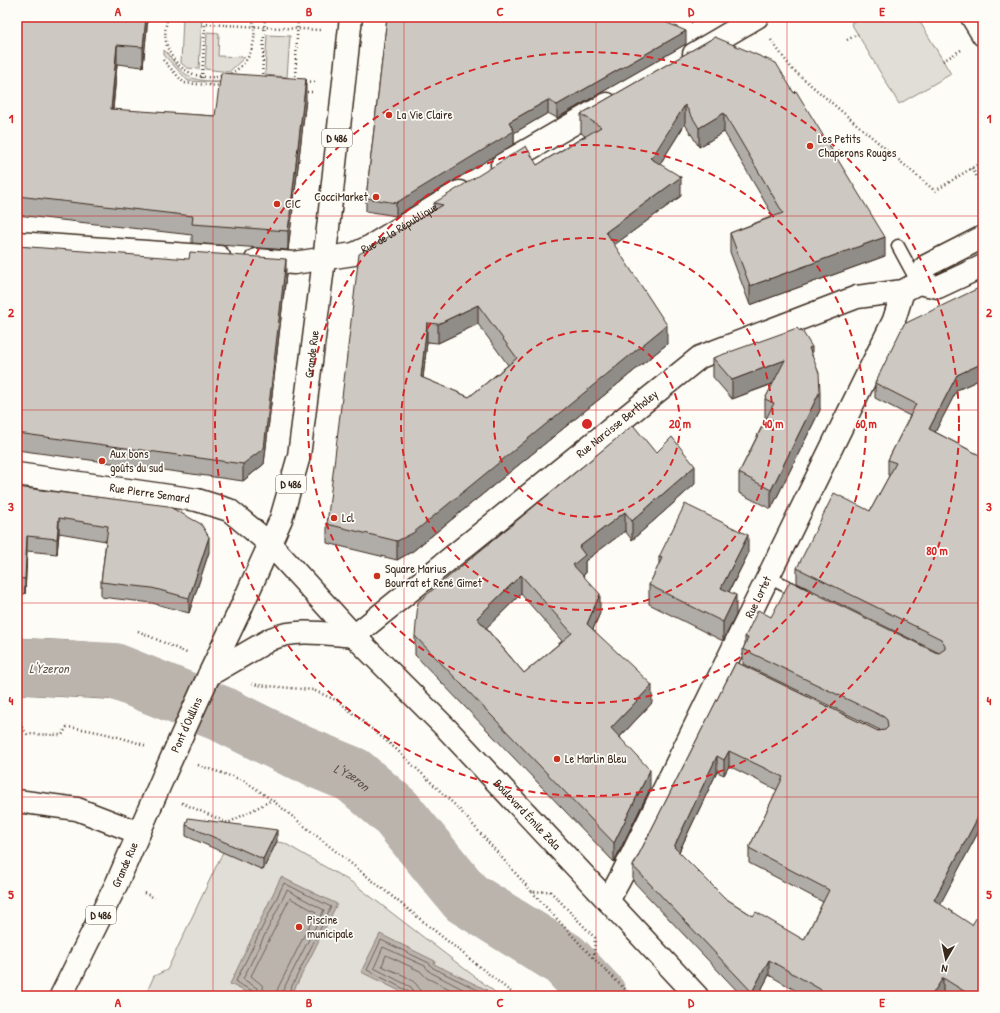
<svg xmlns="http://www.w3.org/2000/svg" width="1000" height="1013" viewBox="0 0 1000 1013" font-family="'Patrick Hand',sans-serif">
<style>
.green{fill:#e1ded7;stroke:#8e847a}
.water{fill:#bbb4ad;stroke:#887d74}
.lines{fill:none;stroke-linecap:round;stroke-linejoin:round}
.shore{stroke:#6e6157;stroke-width:1}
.river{stroke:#bbb4ad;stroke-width:56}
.service-casing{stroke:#3b2a1e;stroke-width:15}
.minor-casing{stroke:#3b2a1e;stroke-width:25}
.secondary-casing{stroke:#3b2a1e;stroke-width:25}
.primary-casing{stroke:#3b2a1e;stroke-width:25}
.path{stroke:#3b2a1e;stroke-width:2.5;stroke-dasharray:1 3;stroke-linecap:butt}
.service{stroke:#fdfcf7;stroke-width:12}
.minor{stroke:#fdfcf7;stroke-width:22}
.secondary{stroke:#fdfcf7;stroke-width:22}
.primary{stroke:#fdfcf7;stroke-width:22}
.secondary-bridge-casing{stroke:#3b2a1e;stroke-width:25;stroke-linecap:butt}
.primary-bridge-casing{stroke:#3b2a1e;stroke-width:25;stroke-linecap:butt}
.secondary-bridge{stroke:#fdfcf7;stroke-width:22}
.primary-bridge{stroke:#fdfcf7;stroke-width:22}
.wall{fill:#b0aca7;stroke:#3b2a1e;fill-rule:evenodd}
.shaded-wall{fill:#908c88;stroke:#3b2a1e}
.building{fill:#cdc8c2;stroke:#3b2a1e;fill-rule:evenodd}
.grid{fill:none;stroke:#d62828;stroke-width:1;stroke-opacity:0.55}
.ring{fill:none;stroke:#d62828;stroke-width:2;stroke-dasharray:7 5}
.poi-dot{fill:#c8321e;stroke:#fdfcf7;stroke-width:1.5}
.labels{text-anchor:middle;stroke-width:3.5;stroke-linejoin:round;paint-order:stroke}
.shield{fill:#fdfcf7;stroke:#75695f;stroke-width:1}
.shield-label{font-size:11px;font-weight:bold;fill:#3b2a1e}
.poi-label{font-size:12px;fill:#3b2a1e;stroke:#fdfcf7;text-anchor:start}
.street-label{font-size:12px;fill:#3b2a1e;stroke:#fdfcf7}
.water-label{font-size:13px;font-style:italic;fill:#615349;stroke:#fdfcf7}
.centre{fill:#d62828;stroke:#fdfcf7;stroke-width:2}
.ring-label{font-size:12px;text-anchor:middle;font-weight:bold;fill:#d62828;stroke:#fdfcf7;stroke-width:3.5;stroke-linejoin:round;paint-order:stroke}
.neatline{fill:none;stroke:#d62828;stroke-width:1.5}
.grid-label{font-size:13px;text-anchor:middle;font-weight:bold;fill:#d62828}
</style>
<rect width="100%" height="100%" fill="#fdfcf7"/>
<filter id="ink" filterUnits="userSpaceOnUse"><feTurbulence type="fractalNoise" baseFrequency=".025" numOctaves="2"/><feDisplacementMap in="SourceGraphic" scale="8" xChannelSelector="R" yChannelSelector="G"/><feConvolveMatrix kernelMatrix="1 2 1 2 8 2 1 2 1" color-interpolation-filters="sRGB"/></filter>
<g filter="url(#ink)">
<path class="green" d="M183,17H202L199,69L187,68L181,63Z
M862,17H917L951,74L899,104L851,23Z
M207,32L219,33L218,56L245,57L229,72L205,69Z
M267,35L290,36L287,77L265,75Z
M164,50C172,57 176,68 187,75C200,85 223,78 239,84L188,81L164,55Z
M231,835L284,843L353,883L500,996H145L154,976L167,970Z"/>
<path class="water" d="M17,638C47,640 79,640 108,645C152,653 192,681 230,702L219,727L148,705L120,700L17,694Z
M281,877L337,904L291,996H254L230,984Z
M380,934L435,961L434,964L487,990L484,996H410L361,972Z"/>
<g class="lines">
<path class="shore" d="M17,642L109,649L153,665L191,685
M17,647L108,654L151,669L189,690
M17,653L106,660L148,675L187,695
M17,680L122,685L151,691L184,701
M17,686L122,691L150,696L182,706
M17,691C74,691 125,694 180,711
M203,718L215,722L217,720L224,704L212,697
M255,996L253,991L237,983L236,981L284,883L331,907L287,996
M260,996L257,988L243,979L287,890L324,910L283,990L282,996
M266,996L262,985L251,976L290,898L316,912L278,988L276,996
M410,996L408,991L367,970L381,940L429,963L433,968L480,991L481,996
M415,996L411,987L374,968L383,947L425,966L430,972L476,996
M421,996C421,978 395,973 382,966L386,955L420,971L427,978L464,996"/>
<path class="river" id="s1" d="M17,666L114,671L224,715L302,754L353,775L395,811L466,898L564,959L599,996"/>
<g class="service-casing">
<path id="service" d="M898,246L918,283
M768,577L802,594"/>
</g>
<g class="minor-casing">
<g id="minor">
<path d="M972,17L983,35"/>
<path d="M694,54L757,17"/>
<path d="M502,165L607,104"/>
<path d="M17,243L219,257"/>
<path id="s2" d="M256,260L294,263L354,254L371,246L459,192"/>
<path d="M918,283L938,287L983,266"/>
<path id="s3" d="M354,636L700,357L857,297L903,291L918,283L926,266L983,237"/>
<path d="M17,801L77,809L139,833"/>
<path id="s4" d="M608,901L622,875L894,320L903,291"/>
</g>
</g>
<g class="secondary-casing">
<g id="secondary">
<path id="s5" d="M17,474L197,500L229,510L270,544L354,636L447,729L697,996"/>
<path d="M271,639C296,628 327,634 354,636"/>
</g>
</g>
<g class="primary-casing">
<g id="primary">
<path id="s6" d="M240,610L281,519L299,456L328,228L351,17"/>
<path id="s7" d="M61,996L117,883L164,775"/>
</g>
</g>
<path class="path" d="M168,17C156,54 186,84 223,76
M685,17L693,23
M771,40L792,69L935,191L983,161
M847,40L858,34
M163,60L184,83L220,86
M943,61L961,50
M227,75C251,66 259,39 252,17
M202,78L205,24L320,30
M262,78L265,17
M295,80L298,17
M302,81L316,82
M303,92H315
M972,168L983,188
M138,631L189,654
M252,683L257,685L313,690L338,701L396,749L459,809L532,892L550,891L595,938L594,959L632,996
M17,721L27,734L62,735L67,727C94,730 121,737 147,746
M198,765L245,781L272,800L516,996
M182,803L228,823L272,800
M532,892L594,959
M144,893L155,898"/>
<use href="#service" class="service"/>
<use href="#minor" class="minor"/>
<use href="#secondary" class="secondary"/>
<use href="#primary" class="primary"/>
<g class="secondary-bridge-casing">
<path id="secondary-bridge" d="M209,675L271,639"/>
</g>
<g class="primary-bridge-casing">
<g id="primary-bridge">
<path id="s8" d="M164,775L209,675L240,610"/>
</g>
</g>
<use href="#secondary-bridge" class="secondary-bridge"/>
<use href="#primary-bridge" class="primary-bridge"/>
</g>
<path class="wall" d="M17,17H148L143,67L117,64L113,110L215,116L306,99L288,250L192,243V235L17,215Z
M387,17L686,44L557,118L548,113L514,133V144L396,216L366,211V198Z
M715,37L885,256L750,305L730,252V233L773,216L724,132L699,147L685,124L660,164L681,196L614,245L667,344L413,551L397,560L327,543V524L434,210V203L537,165L585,136L581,133V114ZM478,324L508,365L469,397L423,378L427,342L438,343Z
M17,246L286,275L264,464L243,481L17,450Z
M983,286V378L957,390L935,432L983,457V823L940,904L983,996H948L943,993L941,996H805L769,975L758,996H742L633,881V866L736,662L878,731L880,730L743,664V649L745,644V637L771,617L939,653L797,583V568L870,511L889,476L888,475V460L910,416L875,398V383ZM729,766L777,790L749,848V863L823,902L804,940L753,916L725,898L679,852L717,772L724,775Z
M812,355L820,410L771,509L739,493V473L766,418H765V399L773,384L732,399L713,377V358Z
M656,453L695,484L632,540L625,531L585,561V574L583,576L600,613L593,629L652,703L620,737L650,789L614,862L415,655V636ZM521,594L562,641L524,673L486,628Z
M17,487L209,552L189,613L152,603L101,597V582L106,541L59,533L57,554L27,551L25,594L17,593Z
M748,554L729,592L736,615L723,641L649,604V585L659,565V557Z
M186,825L277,841L263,870L186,836Z"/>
<path class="shaded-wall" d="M146,17H148L143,67V47Z
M686,31V44L557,118V105Z
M117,45V64L111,129V109Z
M306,79V99L288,250V231Z
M548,100V113L514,133V144L396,216V203L509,122Z
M685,105V124L653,175L650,158Z
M724,113V132L699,147V128Z
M681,177V196L606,251V232Z
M885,237V256L750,305V286Z
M286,259V275L264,464L243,481V464Z
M478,305V324L438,343V324Z
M427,323V342L421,396V377Z
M667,325V344L413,551L397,560V541Z
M812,347V366L809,348Z
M785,360V379L732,399V380Z
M983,363V378L957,390L929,444V429L957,375Z
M820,391V410L771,509V490Z
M695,466V484L632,540V521Z
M625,512V531L585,561V574L573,583V565L579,547Z
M59,518V533L57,554V539Z
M748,535V554L721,607V588Z
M27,536V551L25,594V579Z
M209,537V552L189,613V598Z
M521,575V594L477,637V618Z
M600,594V613L587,643V624Z
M736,595V615L723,641V622Z
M652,685V703L611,746V728Z
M729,751V766L724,775V760Z
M717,756V772L674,862V847Z
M650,770V789L614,862V843Z
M983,808V823L934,916V900Z
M277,830V841L263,870V859Z
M769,960V975L758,996H752V992Z
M943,978V993L941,996H931Z"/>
<path class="building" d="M17,17H146L143,47L117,45L111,109L215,116L221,73L306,79L288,231L192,224L193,216L17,196Z
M387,17H654L686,31L557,105L548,100L509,122L514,131L396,203L366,198Z
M715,37L776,63L794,93L796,91L885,237L750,286L730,233L783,213L724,113L699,128L685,105L653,156L650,158L681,177L606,232L667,325L413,533L397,541L327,524L359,254L443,205L434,203L526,146L537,165L601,127L581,114ZM478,305L517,358L469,397L421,377L427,323L438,324Z
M17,246L189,259L190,252L286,259L264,448L243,464L17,433Z
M983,286V363L957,375L929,429L983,457V808L934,900L972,925L983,907V996H972L943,978L931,996H832L769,960L752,992L633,866L736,662L878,731L885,730L888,727L887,720L884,717L743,649L748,638L745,637L758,610L771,617L790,581L935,652L939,653L945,649V645L941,639L797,568L834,493L870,511L896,463L888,460L916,404L875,383L904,324ZM729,751L783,777L749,848L829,890L804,940L756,912L753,916L725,898L674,847L717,756L724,760Z
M797,328L800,331L801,329L812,347L809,348L819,373L820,391L771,490L739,473L774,403L765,399L785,360L732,380L713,358Z
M633,425L656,453L672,437L695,466L632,521L625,512L579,547L585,555L573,565L600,594L587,624L652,685L611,728L650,770L614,843L415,636L418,602ZM521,575L572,633L524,673L477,618Z
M17,487L168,506L201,524L209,537L189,598L152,588L101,582L108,526L59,518L57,539L27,536L25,579L17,578Z
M685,504L748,535L721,588L736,595L723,622L649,585L662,558L659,557Z
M188,818L277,830L263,859L186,825Z"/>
</g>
<path class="grid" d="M213,17V996M404,17V996M596,17V996M787,17V996M17,216H983M17,410H983M17,603H983M17,797H983"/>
<g class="ring">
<circle cx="587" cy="424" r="93"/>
<circle cx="587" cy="424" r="186"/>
<circle cx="587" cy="424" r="279"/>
<circle cx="587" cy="424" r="372"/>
</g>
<g class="poi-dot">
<circle cx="389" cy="115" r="4"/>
<circle cx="810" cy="146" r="4"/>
<circle cx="376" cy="197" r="4"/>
<circle cx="277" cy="204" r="4"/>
<circle cx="102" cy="461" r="4"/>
<circle cx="334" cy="518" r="4"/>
<circle cx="377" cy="576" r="4"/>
<circle cx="557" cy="759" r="4"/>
<circle cx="299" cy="927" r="4"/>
</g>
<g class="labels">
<g class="shield">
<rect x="322" y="129" width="30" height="18" rx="3"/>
<rect x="276" y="475" width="30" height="18" rx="3"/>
<rect x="86" y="906" width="30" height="18" rx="3"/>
</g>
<g class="shield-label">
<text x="337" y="142">D 486</text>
<text x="291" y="488">D 486</text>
<text x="101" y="919">D 486</text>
</g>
<g class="poi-label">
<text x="397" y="119">La Vie Claire</text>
<text x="818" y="143">Les Petits<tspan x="818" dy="14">Chaperons Rouges</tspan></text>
<text x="368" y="201" text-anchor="end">CocciMarket</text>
<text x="285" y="208">CIC</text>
<text x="110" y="458">Aux bons<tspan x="110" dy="14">goûts du sud</tspan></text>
<text x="342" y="522">Lcl</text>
<text x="385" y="573">Square Marius<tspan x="385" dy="14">Bourrat et René Gimet</tspan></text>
<text x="565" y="763">Le Marlin Bleu</text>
<text x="307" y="924">Piscine<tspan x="307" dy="14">municipale</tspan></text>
</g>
<g class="street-label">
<text dy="4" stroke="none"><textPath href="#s2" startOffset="151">Rue de la République</textPath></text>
<text dy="4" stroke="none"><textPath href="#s6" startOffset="268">Grande Rue</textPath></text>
<text dy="4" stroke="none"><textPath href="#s3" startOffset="338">Rue Narcisse Bertholey</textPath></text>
<text dy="4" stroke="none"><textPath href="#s5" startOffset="134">Rue Pierre Semard</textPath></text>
<text dy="4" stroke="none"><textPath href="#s4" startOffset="339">Rue Lortet</textPath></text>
<text dy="4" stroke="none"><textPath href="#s8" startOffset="55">Pont d'Oullins</textPath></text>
<text dy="4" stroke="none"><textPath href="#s5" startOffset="642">Boulevard Émile Zola</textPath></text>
<text dy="4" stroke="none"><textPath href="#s7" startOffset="146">Grande Rue</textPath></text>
</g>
<g class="water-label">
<text x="49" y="673">L'Yzeron</text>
<text dy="5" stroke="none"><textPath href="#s1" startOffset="358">L'Yzeron</textPath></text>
</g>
</g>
<circle cx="587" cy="424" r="6" class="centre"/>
<g class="ring-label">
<text x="680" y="428">20 m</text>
<text x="773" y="428">40 m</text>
<text x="866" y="428">60 m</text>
<text x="937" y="555">80 m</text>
</g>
<rect width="1000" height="1013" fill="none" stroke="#fdfcf7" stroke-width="44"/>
<g transform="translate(946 959) rotate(189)" stroke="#fdfcf7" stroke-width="3" paint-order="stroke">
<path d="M0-3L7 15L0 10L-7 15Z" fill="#3b2a1e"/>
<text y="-6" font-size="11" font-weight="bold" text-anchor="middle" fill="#3b2a1e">N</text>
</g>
<rect x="22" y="22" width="956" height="969" class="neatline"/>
<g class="grid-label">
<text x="118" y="16">A</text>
<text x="309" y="16">B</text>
<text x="500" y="16">C</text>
<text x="691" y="16">D</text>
<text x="882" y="16">E</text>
<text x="11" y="123">1</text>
<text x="989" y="123">1</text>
<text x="11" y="317">2</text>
<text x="989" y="317">2</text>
<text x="11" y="511">3</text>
<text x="989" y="511">3</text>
<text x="11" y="705">4</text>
<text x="989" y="705">4</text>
<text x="11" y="899">5</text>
<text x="989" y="899">5</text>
<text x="118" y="1007">A</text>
<text x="309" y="1007">B</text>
<text x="500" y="1007">C</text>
<text x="691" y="1007">D</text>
<text x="882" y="1007">E</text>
</g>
</svg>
